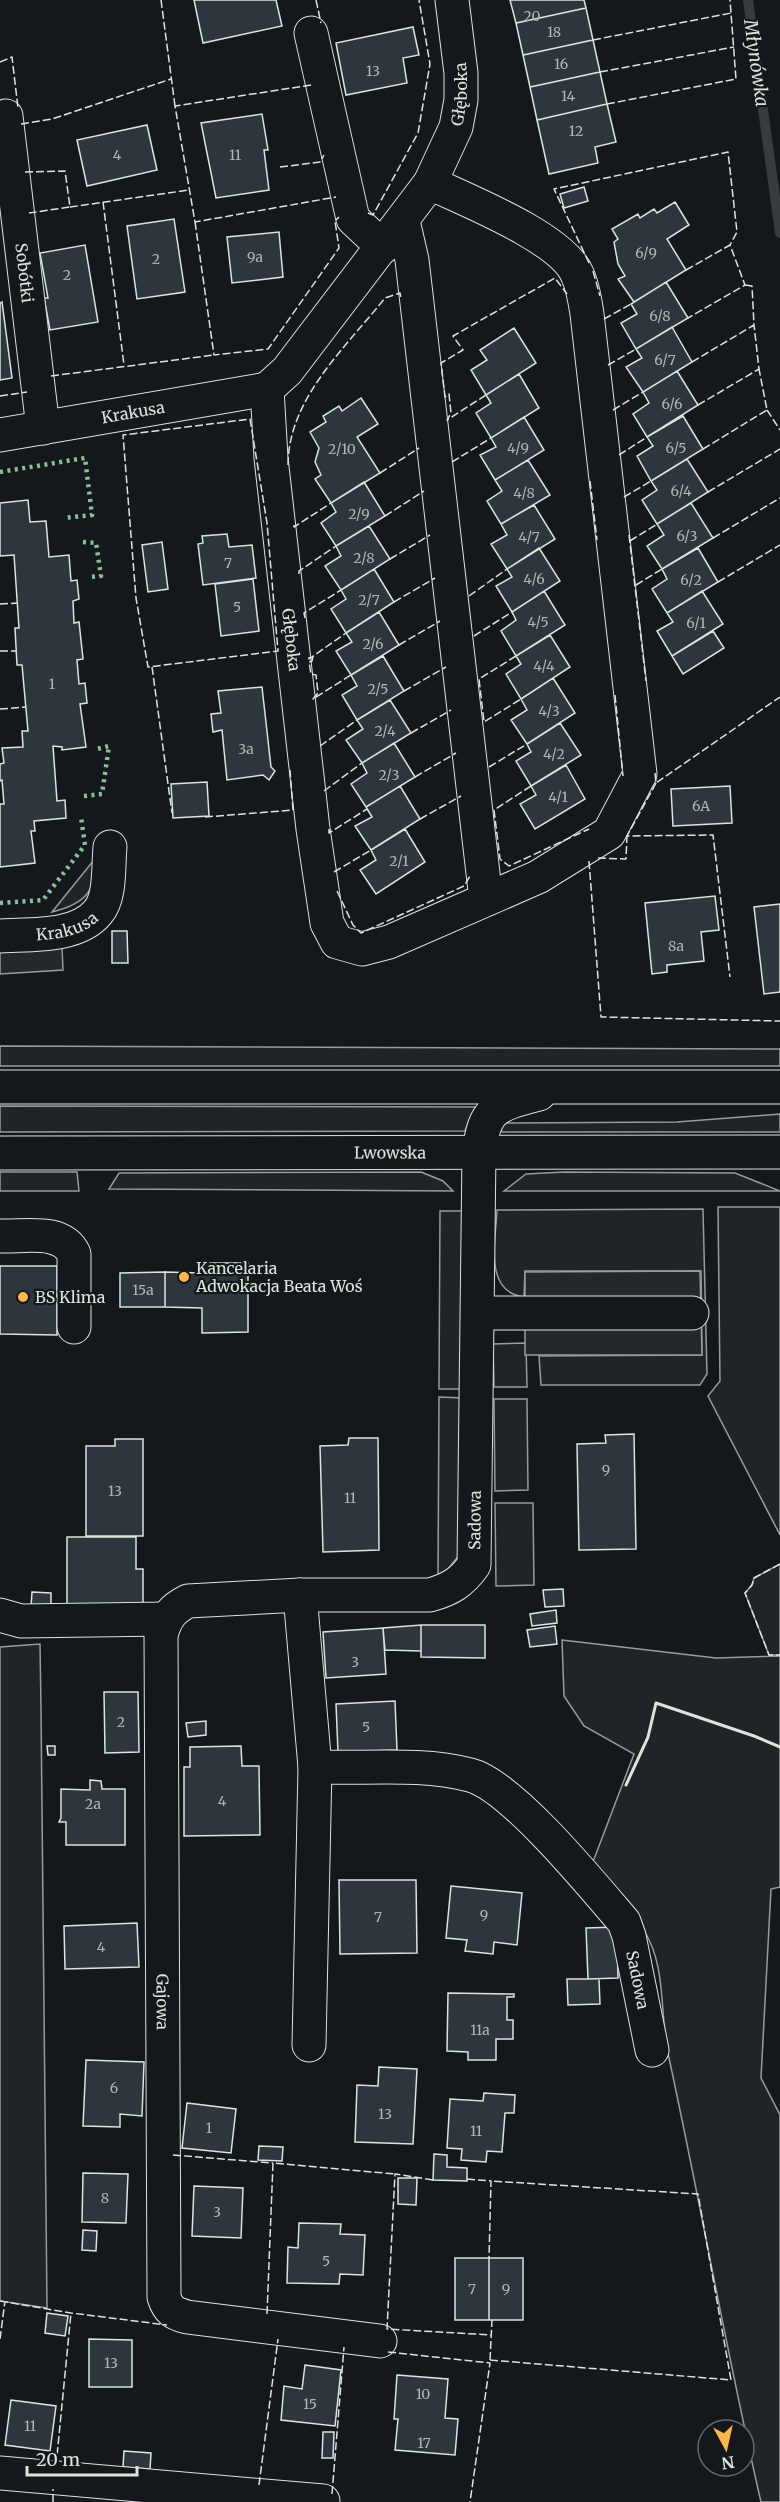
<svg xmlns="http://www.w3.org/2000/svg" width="780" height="2502" viewBox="0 0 780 2502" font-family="Merriweather,serif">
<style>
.green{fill:#202428;stroke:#939e99;stroke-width:1.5}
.parking{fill:#24282b;stroke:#939e99;stroke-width:1.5}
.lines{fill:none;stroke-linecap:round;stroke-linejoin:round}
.stream{stroke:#363b3e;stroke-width:10}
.building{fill:#2c363c;stroke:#d8e6dc;stroke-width:1.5}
.minor-casing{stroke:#d8e6dc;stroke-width:35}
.major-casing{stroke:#d8e6dc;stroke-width:35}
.minor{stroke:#14181c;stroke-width:33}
.major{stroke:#14181c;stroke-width:33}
.hedge{stroke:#8ac095;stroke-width:4.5;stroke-dasharray:3 4.5;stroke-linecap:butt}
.fence{stroke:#d8e6dc;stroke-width:1.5;stroke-dasharray:8 3;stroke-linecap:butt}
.wall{stroke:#d8e6dc;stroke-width:3}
.poi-dot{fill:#ffb74d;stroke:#14181c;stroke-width:2}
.labels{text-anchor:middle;stroke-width:4.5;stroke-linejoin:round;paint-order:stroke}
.number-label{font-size:14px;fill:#adbab4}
.street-label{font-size:16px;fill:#d8e6dc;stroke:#14181c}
.poi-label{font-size:16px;fill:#d8e6dc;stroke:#14181c;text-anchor:start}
.water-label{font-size:18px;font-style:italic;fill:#d8e6dc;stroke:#14181c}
</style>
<rect width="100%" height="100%" fill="#14181c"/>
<path class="green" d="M102,850C93,887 93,902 52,912Z
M0,1046L780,1049V1066H0Z
M0,1106L482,1107L471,1116L465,1131L0,1132Z
M780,1114V1132H502L500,1128L505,1123L677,1122Z
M0,1172H77L79,1191H0Z
M421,1172L443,1181L453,1191L109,1189L119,1173Z
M564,1172L735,1173L780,1191H504L526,1174Z
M718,1207H780V1535L708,1396L720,1381Z
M703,1209L707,1374L700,1385H541L539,1356L702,1355L701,1271H525L524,1297C483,1292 496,1239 497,1210Z
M440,1211H464L463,1389H439Z
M526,1343L527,1387H494L493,1344Z
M439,1397L463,1398L460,1554L448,1569L438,1576Z
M494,1399H527L528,1490L495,1491Z
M533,1503L534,1585L496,1586L495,1503Z
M780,1564V1655H769L745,1593L752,1585L754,1578Z
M562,1640L716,1658L780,1656V1887L771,1889L761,2078L780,2115V2502H761C727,2355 701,2206 669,2058C660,2021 666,1977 650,1942C637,1913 612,1891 591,1867L634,1754L584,1726L564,1696Z
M40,1644L41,1709L47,2308L0,2301V1647Z"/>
<path class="parking" d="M62,947L63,970L0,974V951Z
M700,1271L702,1355H525V1272Z"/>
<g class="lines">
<path class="stream" d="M748,0L780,233"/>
</g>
<path class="building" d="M194,0H276L282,26L203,43Z
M510,0H584L586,8L516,23Z
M586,8L593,40L523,55L516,23Z
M413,27L419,55L403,58L407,83L346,95L336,43Z
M593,40L600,72L530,87L523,55Z
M600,72L607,104L537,120L530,87Z
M607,104L616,142L595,147L598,163L549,174L537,120Z
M262,114L268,150H264L269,190L216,198L201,123Z
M147,125L157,170L87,186L77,140Z
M584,187L588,201L564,208L560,194Z
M675,202L689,225L667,239L686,270L634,302L618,279L625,276L618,264L614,242L618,239L612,229L638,214L640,218L654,209L657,213Z
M174,219L185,292L137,299L127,226Z
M279,232L283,277L232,283L227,237Z
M85,245L98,322L50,330L44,298H48L40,253Z
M666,282L688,318L636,349L621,323L637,314L631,304Z
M2,302L12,378L0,380V303Z
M672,327L692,362L643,392L626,367L642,358L636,349Z
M514,328L536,363L486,395L471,370L487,360L480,350Z
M677,371L698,405L647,437L633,414L649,403L643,392Z
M519,374L539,408L491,438L476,413L491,403L486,395Z
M361,398L378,424L357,437L380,473L331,503L315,479L321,475L315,462L319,448L310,432L326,422L323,416L339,406L342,411Z
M683,416L703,449L651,481L637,456L653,446L647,437Z
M524,417L544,450L495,480L480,455L496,447L491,438Z
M687,459L708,492L657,524L642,500L657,490L651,481Z
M528,460L550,495L501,524L487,501L502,491L495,480Z
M364,482L385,516L336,546L321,523L336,512L331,503Z
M28,500L30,522L46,521L49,557L69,555L71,581L77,580L79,599L73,601L74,623L79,622L83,659L77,660L79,684L85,683L87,703L80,704L86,747L62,750V747L53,746L57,801L65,800L66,818L34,821L35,831H31L35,863L0,867V804H4L2,780L0,781V764L4,763L2,748L23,747L22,731H28L22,665H17L15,628H19L14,555L0,556V503Z
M691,503L713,538L662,569L647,546L664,535L657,524Z
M534,505L555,539L507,569L491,544L507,535L501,524Z
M369,526L390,559L341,590L325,566L341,556L336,546Z
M227,534L229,547L252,545L256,578L203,585L198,544L203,543L202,536Z
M162,542L168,589L148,592L142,545Z
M539,548L560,581L512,612L496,586L512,577L507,569Z
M698,548L718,582L667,613L652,589L667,579L662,569Z
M374,569L394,602L346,633L331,609L346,599L341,590Z
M253,579L259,631L221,636L215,584Z
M544,591L565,625L516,656L501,631L516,620L512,612Z
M702,591L723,624L672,656L657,631L673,622L667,613Z
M379,612L399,645L351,675L336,651L352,642L346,633Z
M713,631L724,648L683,674L672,656Z
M550,635L570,667L521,699L506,674L521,664L516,656Z
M383,656L404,691L357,720L342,695L357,686L351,675Z
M553,678L575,713L527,744L511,720L527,710L521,699Z
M262,687L271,767L275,771L269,780L263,775L227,780L222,730L213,732L211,714L221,713L218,691Z
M390,700L411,733L362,763L346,740L363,729L357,720Z
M560,723L581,755L531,786L516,761L531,752L527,744Z
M394,743L415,777L366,807L351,784L367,773L362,763Z
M566,765L585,799L535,829L520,804L536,795L531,786Z
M207,782L209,816L173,818L171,784Z
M400,786L420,819L371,850L355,826L372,817L366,807Z
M730,786L732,823L673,826L671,789Z
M405,829L425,862L376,894L360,870L376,860L371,850Z
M715,896L719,930L701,932L704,961L667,965V972L652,974L645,903Z
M780,904V992L764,994L754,907Z
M112,931H127L128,963H112Z
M202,1263H248V1332L202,1333V1308L165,1307V1272L202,1273Z
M0,1266H57V1335L0,1334Z
M165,1272V1307H120V1273Z
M634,1434L636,1549L579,1550L577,1444L606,1443L605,1435Z
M349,1438H378L379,1550L323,1552L320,1446L348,1445Z
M115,1439H143V1536H86V1446H115Z
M67,1537H136V1569H143V1612L67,1613Z
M563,1589L564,1606L545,1607L543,1590Z
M32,1592L51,1593V1608L31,1607Z
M556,1610L557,1623L532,1626L530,1614Z
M421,1625V1651L385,1650L383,1628Z
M421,1625H485V1658L421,1657Z
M555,1626L557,1644L530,1647L527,1630Z
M383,1628L386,1674L326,1678L323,1632Z
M104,1692H138L139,1752L105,1753Z
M395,1701L397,1750L338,1752L336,1704Z
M206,1721V1735L188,1737L186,1723Z
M47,1746H55V1755H48Z
M241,1746L242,1766H259L260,1835L184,1836V1767H190V1747Z
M90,1780L101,1781L102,1789H125V1845H66V1822H59L61,1818V1789L90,1790Z
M339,1880H416L417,1953L340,1954Z
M451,1886L522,1893L517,1945L494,1942L493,1954L465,1951L467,1940L446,1938Z
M137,1923L139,1967L65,1969L64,1926Z
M617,1927L618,1978L588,1979L586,1928Z
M567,1979H599L600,2004L568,2005Z
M448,1993L514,1994V1997H507V2020H513V2039H496V2060H468V2052L447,2051Z
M86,2060L144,2062L142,2116L120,2114V2127L83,2126Z
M379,2067L417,2069L413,2144L355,2142L357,2085L378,2086Z
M484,2093L515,2095L514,2113H505L502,2152L487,2151L486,2162L461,2160L462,2149L447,2148L450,2099L483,2101Z
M187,2103L236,2109L231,2153L182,2148Z
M259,2146L283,2147L282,2161L258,2160Z
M434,2154L447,2155V2167L467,2168V2181L433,2180Z
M83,2173L128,2174L126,2223L82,2222Z
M398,2178H417L416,2205L398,2204Z
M194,2186L243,2188L241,2238L192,2236Z
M299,2223L341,2224L340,2234L365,2235L363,2275L340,2274L339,2284L287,2283L288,2247L298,2248Z
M83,2230L97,2231L96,2251L82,2250Z
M455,2258H489V2320H455Z
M489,2258H523V2320H489Z
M47,2313L68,2316L65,2336L45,2333Z
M89,2339L132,2340V2387H89Z
M305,2365L341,2370L335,2426L281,2420L284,2386L302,2389Z
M397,2375L448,2379L445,2418L458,2419L455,2455L395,2450L398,2419H394Z
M11,2400L56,2406L50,2451L5,2445Z
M323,2432H334L333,2458H322Z
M124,2451L151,2453L150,2469L123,2467Z"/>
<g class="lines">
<g class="minor-casing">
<g id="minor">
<path d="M311,33L353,219L383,247"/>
<path id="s1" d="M6,116L43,428"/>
<path d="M403,221L412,260L486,899"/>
<path id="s2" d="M267,389L271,458L313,829L327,923L337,942L362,949L389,942L538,877L609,833L640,774L587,314C585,301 583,286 577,274C562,238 466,200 430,183"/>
<path id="s3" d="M267,389L287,371L430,183L456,127L461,100V73L452,0"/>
<path id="s4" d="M0,435L267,389"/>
<path id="s5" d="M0,936C30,934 77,938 98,912C111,897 108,866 110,847"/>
<path d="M0,1236C25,1237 62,1228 74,1254V1327"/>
<path d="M478,1313H692"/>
<path id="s6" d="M300,1595L188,1601C172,1609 166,1617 161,1635L164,2297C168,2310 173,2313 187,2317L380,2341"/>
<path d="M0,1615L21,1621L166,1619"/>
<path id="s7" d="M315,1767C365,1769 421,1762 470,1775C511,1785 594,1887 624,1922L629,1936L652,2050"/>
<path id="s8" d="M309,2045L315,1767L300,1595H430C451,1589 462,1582 474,1565L479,1153"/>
<path d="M0,2473L323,2501"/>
</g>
</g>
<g class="major-casing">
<g id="major">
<path d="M0,1087H780"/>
<path id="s9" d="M0,1153L780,1152"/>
<path d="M479,1153C484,1108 496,1105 539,1094"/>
</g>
</g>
<use href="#minor" class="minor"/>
<use href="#major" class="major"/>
<path class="hedge" d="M0,472L85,458L92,515L64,518
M83,542L96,543L101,576L89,577
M84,796L102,794L109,746L97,749
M0,903L43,900L85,845L81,817"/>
<path class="fence" d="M161,0L175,106
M316,0L321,23
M593,40L731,13
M0,62L12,57L18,108
M600,72L734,47
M311,85L175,106L195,222L336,197
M607,104L736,79L730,0
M21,124L52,119L171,79
M280,167L320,162L324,155
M25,172L65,171L70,207L29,213
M103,202L124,365
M70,207L189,190
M368,213L373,215L418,133L430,64L419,0
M195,222L214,355L268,349L339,248L335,221L339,217
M589,263L554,189L728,152L737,232L730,245
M686,270L730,245L745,285L688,318
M593,271L600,296
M604,319L631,304
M692,362L754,325L752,286L745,285
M608,365L636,349
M51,376L214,355
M486,395L447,420L451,413L449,394L445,397L441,363L463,350L453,336L555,278L567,294
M0,396L27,392
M698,405L759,369L754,325
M613,410L643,392
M767,410L780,430
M250,419L267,523L278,651L148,667L136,598L123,435Z
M703,449L767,410L759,369
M619,455L647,437
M452,462L491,438
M288,465C288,399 346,347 385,298L400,293L401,298
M380,473L419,448
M590,481L597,540
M708,492L780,449
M624,497L651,481
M385,516L424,491
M294,525V527L331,503
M629,535L646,681
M713,538L780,498
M630,541L657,524
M390,559L430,535
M299,574V571L336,546
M718,582L780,545
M636,585L662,569
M469,596L507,569
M394,602L435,578
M0,604L18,603
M305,618L304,613L341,590
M474,636L512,612
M399,645L440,621
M0,651H17
M313,656L312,661L309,662L311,674L316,675L318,693L313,699L351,675
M516,656L479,679L484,722L521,699
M309,657V659L346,633
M152,667L172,813
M404,691L446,667
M615,695L623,776
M0,709L26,707
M411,733L451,710
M320,746L357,720
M489,767L527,744
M655,773L656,783L780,697
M415,777L456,753
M656,783L627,836L713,835L730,977
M531,786L494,810L500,859L509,866L589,829
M324,791L362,763
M205,817L293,810L290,770
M420,819L461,796
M329,829V833L367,809
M598,858L626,859L627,836
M589,861L601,1017L780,1021
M334,872L371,850
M337,891L353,925L361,933L464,886L470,876
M780,1564L754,1578L752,1585L745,1593L769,1655H780
M173,2155L273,2163
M467,2179L491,2181L489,2258
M433,2180L395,2174L387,2329L492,2335
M0,2301L71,2313L167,2325
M267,2314L273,2163L395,2174
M0,2339L5,2301
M388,2352L490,2363L470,2502
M490,2360L731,2380L698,2194L491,2181
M490,2360L492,2320
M56,2466L71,2313
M259,2485L278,2339
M332,2494L344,2347
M53,2502V2489"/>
<path class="wall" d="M626,1785L648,1737L656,1703L754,1736L780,1747"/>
</g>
<g class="poi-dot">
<circle cx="184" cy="1277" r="6"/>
<circle cx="23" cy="1297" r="6"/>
</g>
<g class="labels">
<g class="number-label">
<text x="532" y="21">20</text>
<text x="554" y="37">18</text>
<text x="561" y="69">16</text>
<text x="373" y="76">13</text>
<text x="568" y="101">14</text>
<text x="576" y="136">12</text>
<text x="117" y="160">4</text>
<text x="235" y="160">11</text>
<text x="646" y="258">6/9</text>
<text x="255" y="262">9a</text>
<text x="156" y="264">2</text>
<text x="67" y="280">2</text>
<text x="660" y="321">6/8</text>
<text x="665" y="365">6/7</text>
<text x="672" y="409">6/6</text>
<text x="518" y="453">4/9</text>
<text x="676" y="453">6/5</text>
<text x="342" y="454">2/10</text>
<text x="681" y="496">6/4</text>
<text x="524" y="498">4/8</text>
<text x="359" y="519">2/9</text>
<text x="687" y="541">6/3</text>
<text x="529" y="542">4/7</text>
<text x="364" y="563">2/8</text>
<text x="228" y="568">7</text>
<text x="534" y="584">4/6</text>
<text x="691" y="585">6/2</text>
<text x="369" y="605">2/7</text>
<text x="237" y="612">5</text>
<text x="538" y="627">4/5</text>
<text x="696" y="628">6/1</text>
<text x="373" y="649">2/6</text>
<text x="544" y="671">4/4</text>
<text x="52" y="689">1</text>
<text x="378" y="694">2/5</text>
<text x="549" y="716">4/3</text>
<text x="385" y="736">2/4</text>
<text x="246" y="754">3a</text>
<text x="554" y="759">4/2</text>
<text x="389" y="780">2/3</text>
<text x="558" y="802">4/1</text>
<text x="701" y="811">6A</text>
<text x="399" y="866">2/1</text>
<text x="676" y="951">8a</text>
<text x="143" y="1295">15a</text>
<text x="606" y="1475">9</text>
<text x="115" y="1496">13</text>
<text x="350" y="1503">11</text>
<text x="355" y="1667">3</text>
<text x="121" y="1727">2</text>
<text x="366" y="1732">5</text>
<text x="222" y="1806">4</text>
<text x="93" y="1809">2a</text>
<text x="484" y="1920">9</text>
<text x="378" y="1922">7</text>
<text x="101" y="1952">4</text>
<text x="480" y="2035">11a</text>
<text x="114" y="2093">6</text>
<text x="385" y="2119">13</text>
<text x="209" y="2133">1</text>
<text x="476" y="2136">11</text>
<text x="105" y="2203">8</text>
<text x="217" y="2217">3</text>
<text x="326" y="2266">5</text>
<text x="472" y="2294">7</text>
<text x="506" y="2294">9</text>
<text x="111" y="2368">13</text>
<text x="423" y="2399">10</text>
<text x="310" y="2409">15</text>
<text x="30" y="2431">11</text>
<text x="424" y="2448">17</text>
</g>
<g class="street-label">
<text dy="6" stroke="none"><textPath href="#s3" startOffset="358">Głęboka</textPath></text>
<text dy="6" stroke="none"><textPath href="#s1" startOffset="158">Sobótki</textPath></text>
<text dy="6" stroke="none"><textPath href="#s4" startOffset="135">Krakusa</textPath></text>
<text dy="6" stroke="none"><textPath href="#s2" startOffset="252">Głęboka</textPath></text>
<text dy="6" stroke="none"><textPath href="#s5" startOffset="68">Krakusa</textPath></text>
<text dy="6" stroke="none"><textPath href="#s9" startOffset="390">Lwowska</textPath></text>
<text dy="6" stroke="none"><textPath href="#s8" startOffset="680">Sadowa</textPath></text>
<text dy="6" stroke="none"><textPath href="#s7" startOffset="430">Sadowa</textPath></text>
<text dy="6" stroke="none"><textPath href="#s6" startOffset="524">Gajowa</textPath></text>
</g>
<g class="poi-label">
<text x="196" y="1274">Kancelaria<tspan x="196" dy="18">Adwokacja Beata Woś</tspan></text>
<text x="35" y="1303">BS Klima</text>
</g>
<g class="water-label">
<text transform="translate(756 63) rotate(82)" y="6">Młynówka</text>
</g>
</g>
<g transform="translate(726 2448) rotate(172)"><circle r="28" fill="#14181c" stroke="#626a69" stroke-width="1.5"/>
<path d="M0-4.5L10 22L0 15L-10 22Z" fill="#ffb74d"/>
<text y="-9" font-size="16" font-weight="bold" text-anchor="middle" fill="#d8e6dc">N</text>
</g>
<path d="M27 2466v9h110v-9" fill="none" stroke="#d8e6dc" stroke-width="3"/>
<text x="36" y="2466" font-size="18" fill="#d8e6dc" stroke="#14181c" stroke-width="4.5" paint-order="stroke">20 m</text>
</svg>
